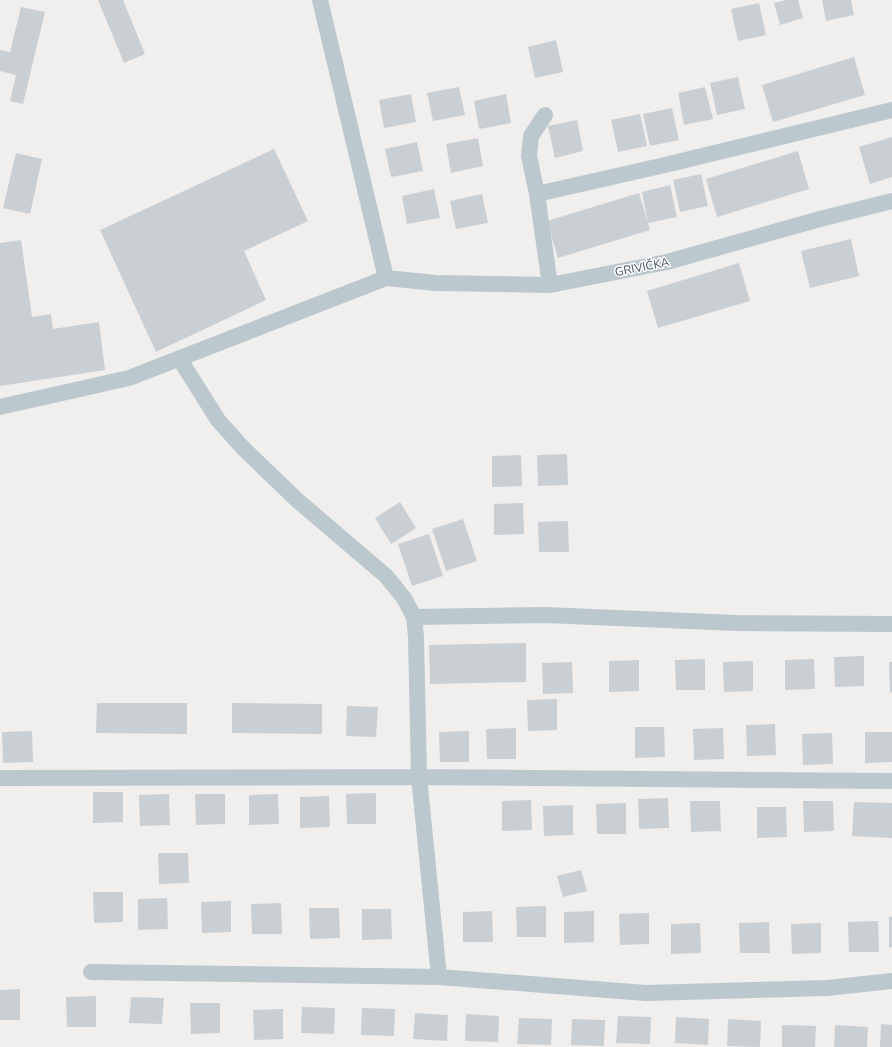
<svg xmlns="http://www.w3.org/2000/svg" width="892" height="1047" viewBox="0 0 892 1047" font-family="'Nunito Sans',sans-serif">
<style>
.building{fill:#cacfd3}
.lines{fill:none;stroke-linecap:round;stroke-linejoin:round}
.minor{stroke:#bbc8ce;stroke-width:16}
.labels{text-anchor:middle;stroke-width:3;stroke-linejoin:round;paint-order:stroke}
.street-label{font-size:12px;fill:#45555d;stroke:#fff}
</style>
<rect width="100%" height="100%" fill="#f1eeee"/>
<path class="building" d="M98,0H123L145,54L124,63Z
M786,0H798L803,18L780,25L774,3Z
M822,0H851L854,15L826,21Z
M759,3L766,35L738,41L731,9Z
M21,7L45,12L23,104L10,101L16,75L0,71V50L10,52Z
M556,40L563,72L535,78L528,47Z
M854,57L865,95L773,122L762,85Z
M738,77L745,109L717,115L710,83Z
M459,87L465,115L433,121L427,93Z
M705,87L713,119L684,125L678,93Z
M411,94L416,122L384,128L379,100Z
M506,94L511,123L479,129L474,101Z
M672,108L679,140L650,146L643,114Z
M640,114L647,146L618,152L611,120Z
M577,120L583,151L555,158L548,126Z
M892,137V177L870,184L859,147Z
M478,138L483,166L451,173L446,144Z
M417,142L423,171L391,177L385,149Z
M274,149L308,221L244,251L266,300L156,352L100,230Z
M798,151L809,189L717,217L706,179Z
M16,153L42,159L30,214L3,208Z
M701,174L708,206L680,212L673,180Z
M670,185L677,217L648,223L642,192Z
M434,189L440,218L407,224L402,196Z
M639,193L650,230L558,258L547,221Z
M482,194L488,223L456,229L450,201Z
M851,239L859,276L810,288L801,251Z
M21,240L32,317L51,314L53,329L99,322L105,370L0,386V243Z
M739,263L750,301L658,328L647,291Z
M567,454L568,485L538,486L537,455Z
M521,455L522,486L492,487V456Z
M400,502L416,528L391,544L375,518Z
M523,503L524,534L494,535V504Z
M463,519L477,561L446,571L432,529Z
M568,521L569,552H539L538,522Z
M429,534L443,576L412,586L398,544Z
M526,643V682L430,684L429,645Z
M864,656V686L835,687L834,657Z
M705,659V690H676L675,660Z
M814,659L815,689L785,690V660Z
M639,660V691L609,692V661Z
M753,661V691L724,692L723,662Z
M572,662L573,693L543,694L542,663Z
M889,662H892V692L890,693Z
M557,699V730L528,731L527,700Z
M97,703H187V734L96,733Z
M232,703L322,704V734L232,733Z
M347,706L378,707L376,737L346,736Z
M775,724L776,755L747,756L746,725Z
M635,727H664L665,757L635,758Z
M516,728V759H487L486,729Z
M723,728L724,759L694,760L693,729Z
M32,731L33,762L3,763L2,732Z
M469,731V762H440L439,732Z
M865,732H892V762L865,763Z
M832,733L833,764L803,765L802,734Z
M93,792H123V822L93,823Z
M376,793V824H347L346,794Z
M169,794L170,825L140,826L139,795Z
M195,794H225V824L196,825Z
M278,794L279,824L249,825V795Z
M329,796L330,827L300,828V797Z
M668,798L669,828L639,829L638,799Z
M531,800L532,830L502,831V801Z
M690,801H720L721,831L691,832Z
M803,801H833L834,831L804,832Z
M854,802L892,803V838L852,836Z
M626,803V834H597L596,804Z
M573,805V835L544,836L543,806Z
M757,807H786L787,837L757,838Z
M158,853H188L189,883L159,884Z
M581,870L587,891L563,897L557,876Z
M93,892H123V922L94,923Z
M167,898L168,929L138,930V899Z
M231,901V932L202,933L201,902Z
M281,903L282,934H252L251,904Z
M546,906V937H517L516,907Z
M309,908H339L340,938L310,939Z
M362,909H391L392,939L362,940Z
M492,911L493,942H463V912Z
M594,911V942L564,943V912Z
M649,913V944L620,945L619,914Z
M889,917H892V947L889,948Z
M878,921L879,952H849L848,922Z
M769,922L770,953H740L739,923Z
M700,923L701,953L671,954V924Z
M821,923V953L792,954L791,924Z
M20,989V1020H0V990Z
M96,996V1027H67L66,997Z
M131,997L164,998L162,1024L129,1023Z
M190,1003H220V1033L191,1034Z
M302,1007L335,1008L334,1034L301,1033Z
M362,1008L395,1009L394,1036L361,1035Z
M283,1009V1039L254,1040L253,1010Z
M415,1013L448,1015L447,1041L413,1039Z
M466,1014L499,1016L498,1042L465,1041Z
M618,1016L651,1017L650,1044L616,1043Z
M676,1017L709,1019L708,1045L675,1043Z
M519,1018L552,1019L551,1045L517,1044Z
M572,1019L605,1020L604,1046L571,1045Z
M728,1019L761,1021L760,1047L727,1046Z
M881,1024L892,1025V1047H880Z
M782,1025L816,1026L815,1047H782Z
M835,1025L868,1027L867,1047H834Z"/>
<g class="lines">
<path class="minor" d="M320,0L386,278
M537,194L529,156L531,136L545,115
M550,285L537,194L665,165L892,110
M179,358L218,420L243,448L297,500L386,576L404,598L414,617L416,637L419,777L439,977
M0,407L129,378L386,278L436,283L550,285L667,262L820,219L892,201
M414,617L545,615L737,623L892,624
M0,778L419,777L892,781
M91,972L439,977L646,993L827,988L892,981"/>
</g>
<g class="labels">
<g class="street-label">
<text transform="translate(642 267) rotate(-11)" y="4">GRIVIČKA</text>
</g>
</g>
</svg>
